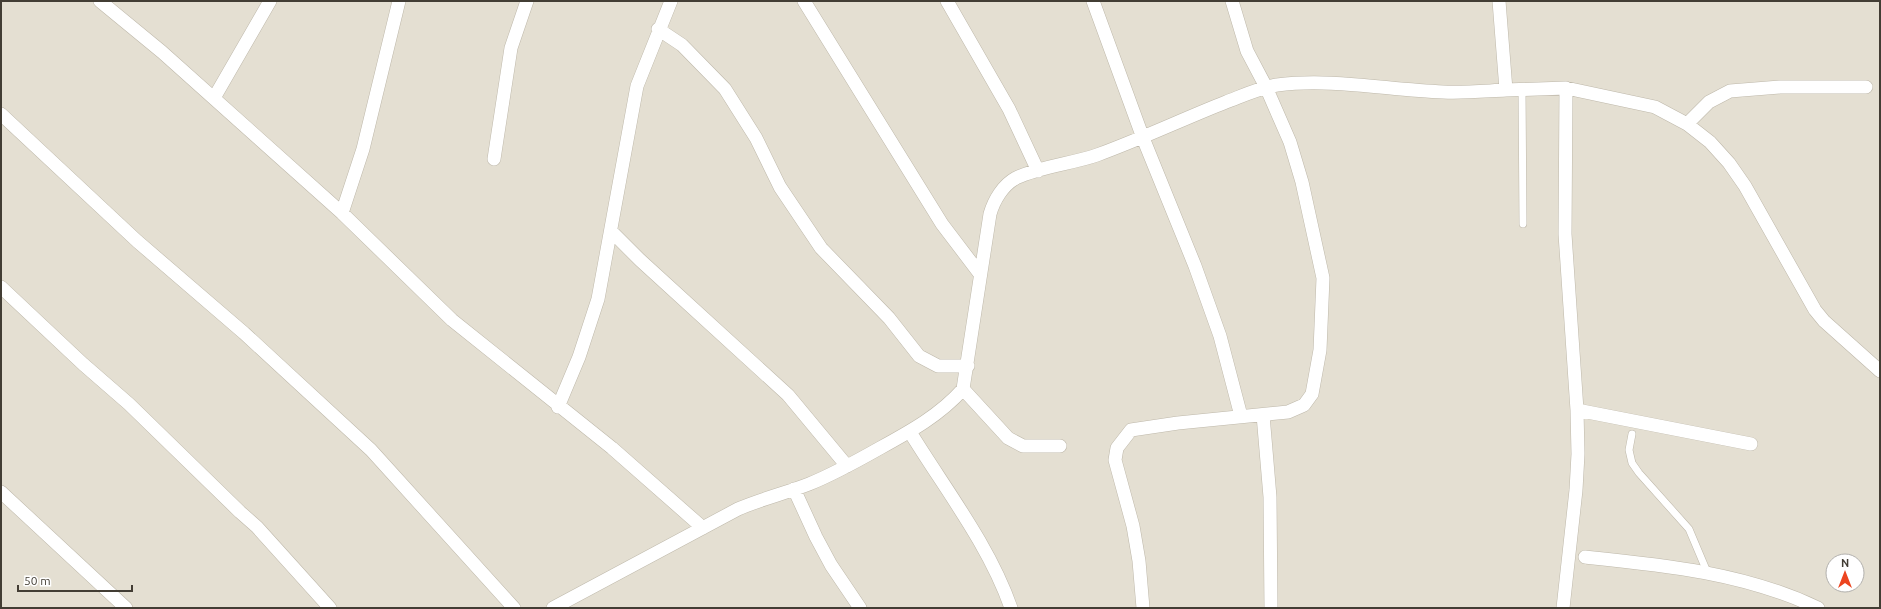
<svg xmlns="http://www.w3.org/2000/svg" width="1881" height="609" viewBox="0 0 1881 609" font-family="Ubuntu,sans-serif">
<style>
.residential{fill:#e4dfd2;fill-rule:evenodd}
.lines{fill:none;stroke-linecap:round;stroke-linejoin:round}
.lane-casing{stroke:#beb8aa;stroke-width:8}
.street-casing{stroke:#beb8aa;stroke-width:14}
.lane{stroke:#fff;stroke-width:7}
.street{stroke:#fff;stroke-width:13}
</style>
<rect width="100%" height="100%" fill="#f0ede3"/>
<path class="residential" d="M1,1H1880V608H1ZM1833,561H1857V585H1833Z"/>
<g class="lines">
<g class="lane-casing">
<path id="lane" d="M1522,89L1523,224
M1632,434L1629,450L1632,463L1639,473L1689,529L1708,574"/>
</g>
<g class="street-casing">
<path id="street" d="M100,1L162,52L342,213L452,320L612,448L703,528
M804,1L942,224L980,274
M947,1L1009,109L1038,171
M1093,1L1143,138L1195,266L1220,336L1241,416
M1499,1L1506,90L1566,88L1655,107L1687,124L1710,142L1729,163L1745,186L1815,310L1824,321L1880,371
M658,29L682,45L725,89L756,138L780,187L821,248L889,318L919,356L938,366H968
M214,98L270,1
M1,114L137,241L244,333L371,450L514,608
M1687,124L1709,102L1730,91L1780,87H1866
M494,159L511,48L527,1
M342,213L363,149L399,1
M611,231L640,260L788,395L847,466
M1,287L83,364L129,404L240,512L257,527L330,608
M963,389L1008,438L1023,446H1060
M558,407L579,357L598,299L637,86L671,1
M1577,410L1751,444
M1263,415L1270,497L1271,608
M910,432C945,489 989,545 1011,608
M794,489L816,537L831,565L860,608
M1,492L126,608
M1585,557C1664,565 1745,573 1818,608
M553,608L738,509C761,499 786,493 809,484C834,474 857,461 880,448C911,431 940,415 963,389L990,214C994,200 1003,185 1016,178C1041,166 1071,164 1097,155C1141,139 1183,119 1226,102C1242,96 1259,88 1277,85C1332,78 1388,90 1443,92C1464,93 1485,91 1506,90
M1143,608L1139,561L1133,526L1115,460L1117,448L1131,430L1178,423L1288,412L1304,405L1312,394L1320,350L1323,278L1302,182L1290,142L1266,87L1247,51L1232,1
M1563,608L1576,490L1578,454L1577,410L1565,234L1566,88"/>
</g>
<use href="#lane" class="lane"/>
<use href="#street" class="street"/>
</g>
<rect width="1881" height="609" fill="none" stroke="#423d34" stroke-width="4"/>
<g transform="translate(1845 573)"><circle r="19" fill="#ffffff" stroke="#b3b1ae"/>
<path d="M0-3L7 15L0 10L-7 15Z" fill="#ec441f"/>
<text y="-6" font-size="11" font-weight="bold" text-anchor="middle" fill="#423d34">N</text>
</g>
<path d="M18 585v6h114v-6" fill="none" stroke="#423d34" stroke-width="2"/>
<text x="24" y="585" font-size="12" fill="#423d34" stroke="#ffffff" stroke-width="3" paint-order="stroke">50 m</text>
</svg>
